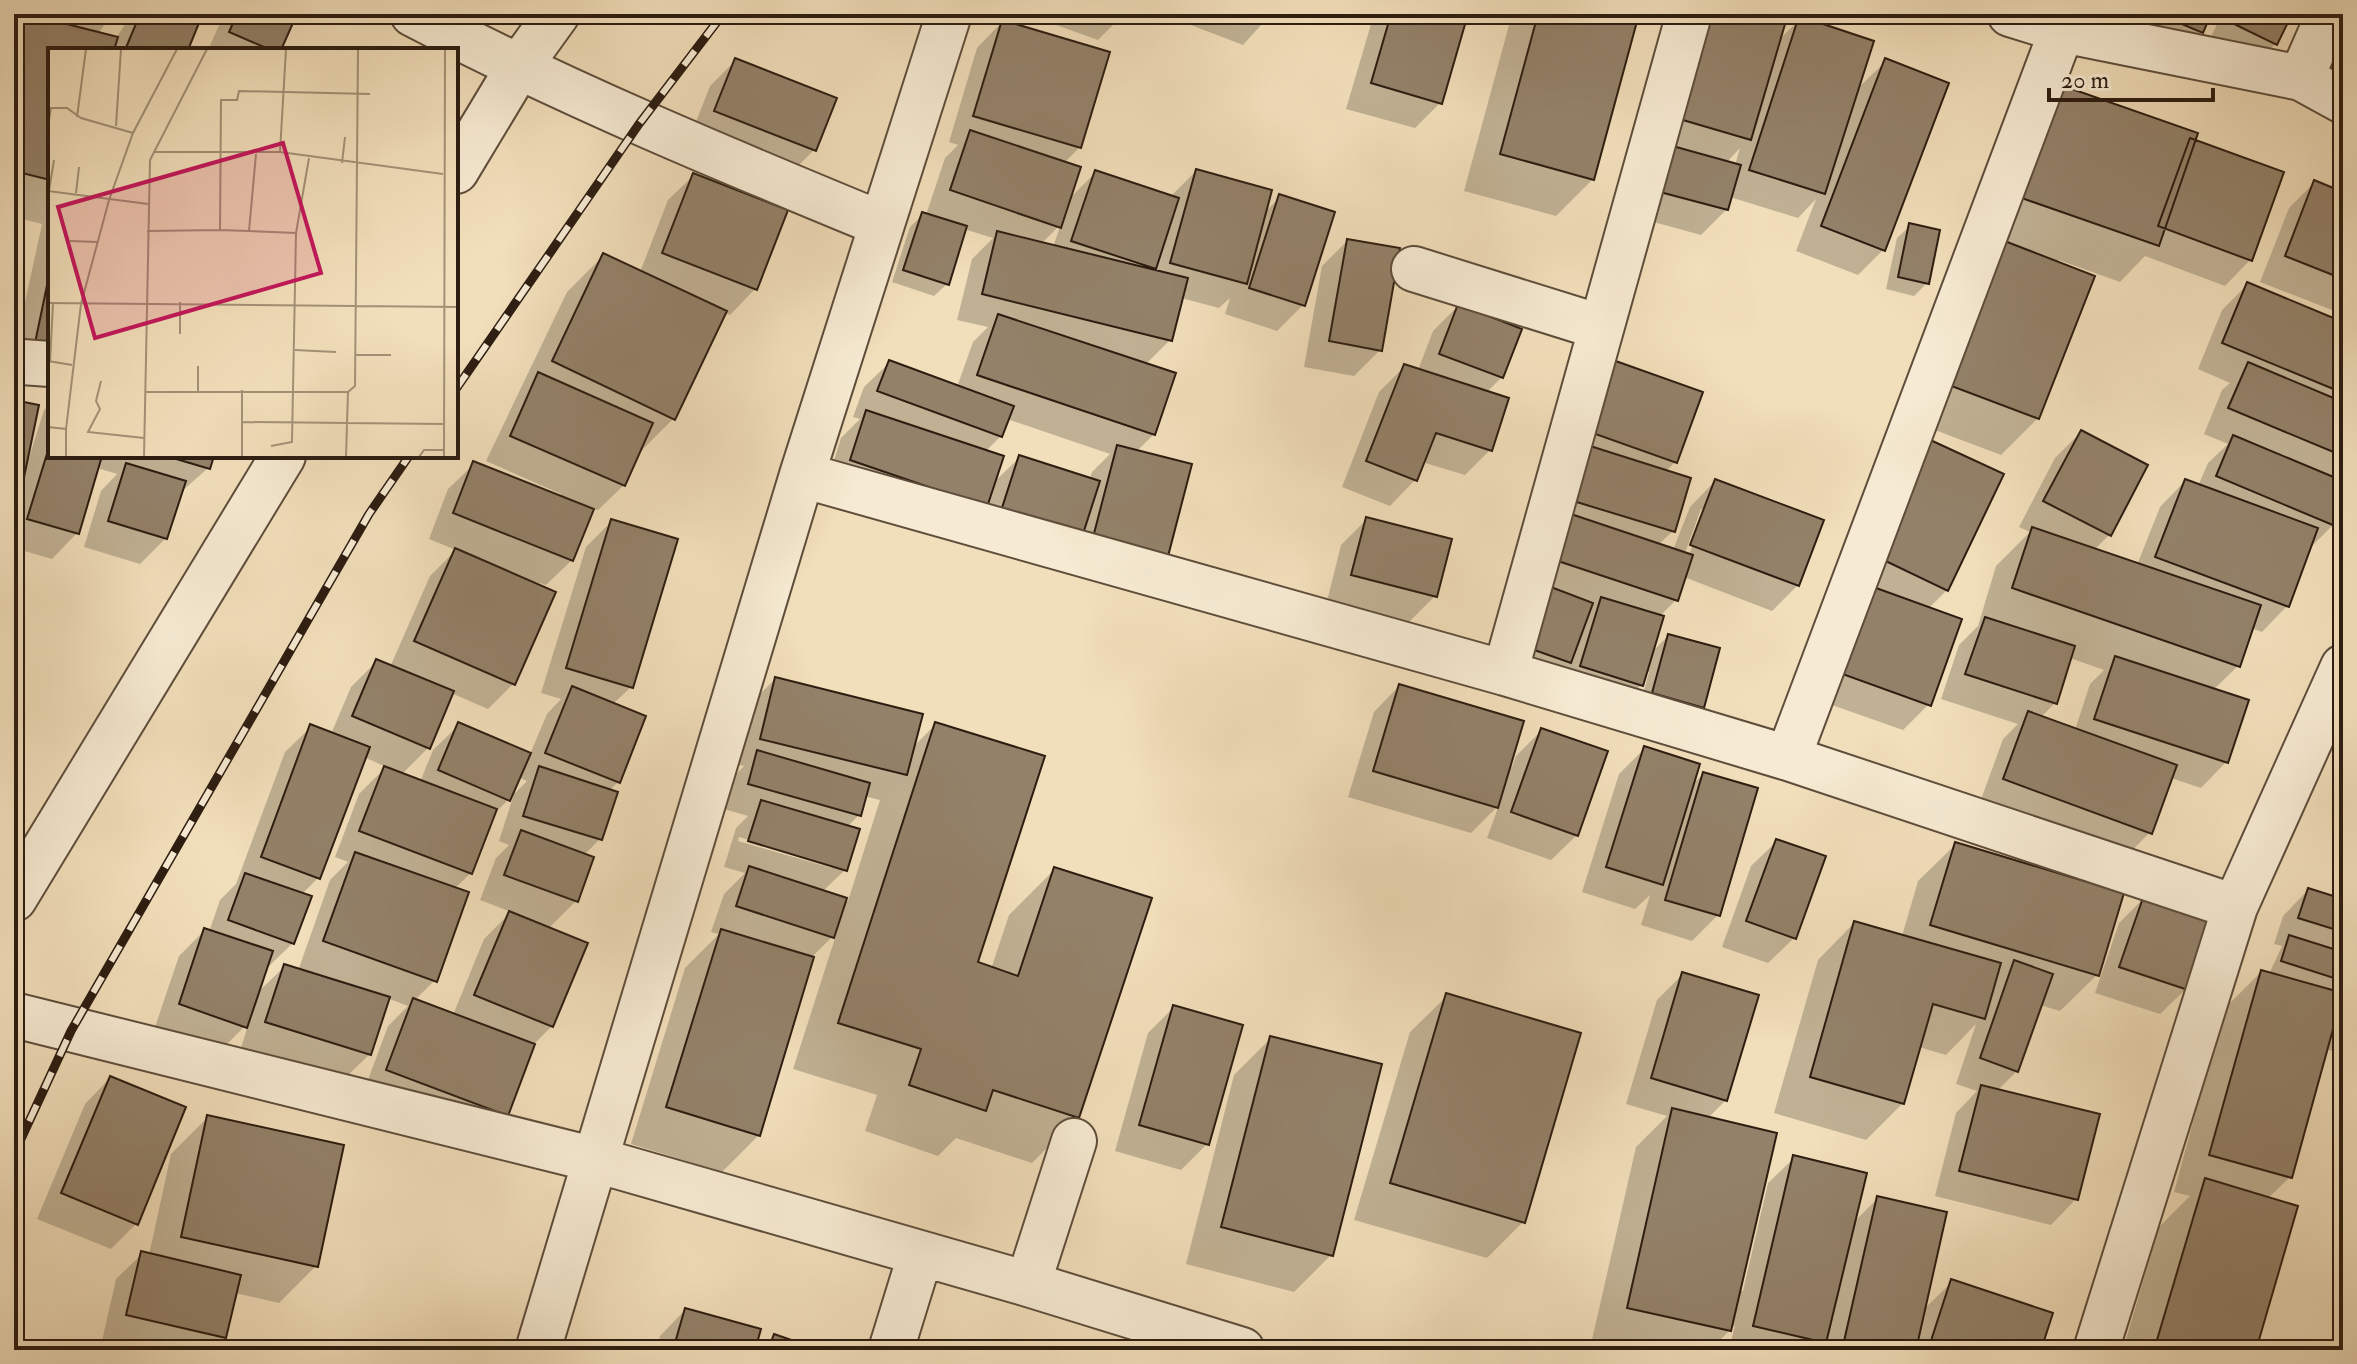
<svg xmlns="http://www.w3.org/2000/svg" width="2357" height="1364" viewBox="0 0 2357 1364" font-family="'IM FELL Double Pica',serif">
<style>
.shadow{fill:#0003;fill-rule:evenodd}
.building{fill:#938169;stroke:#2d1d11;stroke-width:2}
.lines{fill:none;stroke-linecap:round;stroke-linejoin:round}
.minor-casing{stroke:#5e4d3b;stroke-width:48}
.minor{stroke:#f6ead2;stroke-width:44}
.rail-casing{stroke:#2d1d11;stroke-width:9}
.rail{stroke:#f6ead2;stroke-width:6;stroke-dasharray:18;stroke-linecap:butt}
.inset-road{fill:none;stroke:#a39176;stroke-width:2}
.view{fill:#c2185b;fill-opacity:0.15;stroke:#c2185b;stroke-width:4}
.inset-edge{fill:none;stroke:#2d1d11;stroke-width:4}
</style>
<rect width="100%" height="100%" fill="#f1deba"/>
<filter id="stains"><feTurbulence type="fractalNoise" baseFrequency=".0025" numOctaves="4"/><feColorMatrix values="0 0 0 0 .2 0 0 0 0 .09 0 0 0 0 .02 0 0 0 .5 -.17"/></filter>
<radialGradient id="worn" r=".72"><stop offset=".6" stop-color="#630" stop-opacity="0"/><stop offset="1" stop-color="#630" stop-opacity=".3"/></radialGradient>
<path class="shadow" d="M14,14H112L98,34L116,38L130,17L125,14H211L194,30L186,50H50V376L14,353L42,224L14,217Z
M224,14H295L279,50H208Z
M1035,14H1124L1098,40L1034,17Z
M1162,14H1271L1243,45Z
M1374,14H1466L1440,103L1415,128L1346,109Z
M1512,14H1637L1593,179L1556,216L1464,191Z
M1786,14L1779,40L1800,19L1855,91L1886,61L1883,250L1858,275L1796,251L1816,199L1798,218L1730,197L1727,209L1701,235L1632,216L1651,143ZM1740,148L1735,165L1726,163Z
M2118,14H2209L2201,32L2176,57L2111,31Z
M2222,14H2290L2275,44L2250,70L2206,47Z
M2343,14V89L2298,69Z
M1002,22L1080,147L1064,163L1068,200L1096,172L1170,197L1196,171L1264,213L1280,197L1303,305L1277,331L1225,314L1230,298L1219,308L1181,298L1170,340L1145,365L1154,434L1136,452L1165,563L826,486L841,438L860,419L853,417L864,387L890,362L957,387L973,342L988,327L957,320L972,259L993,238L964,229L947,284L934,296L892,282L910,227L923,214L926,215L945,158L958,145L949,142L977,48ZM1061,224L1053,247L1041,244ZM1007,419L1110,454L1092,472L1090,479L1020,457L992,484L985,452L1001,436Z
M735,61L814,150L789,175L690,137L710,86Z
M2015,121L2193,141L2250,260L2225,286L2145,256L2120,282L2059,260L2038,418L2001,455L1911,421Z
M694,175L755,289L730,315L724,313L674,418L636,456L624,485L598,510L592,508L572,560L546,585L536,582L514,683L488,709L451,693L428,748L401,775L420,782L433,750L459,725L530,754L547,714L561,699L541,693L586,547L612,521L631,687L613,704L618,782L609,791L600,839L584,855L576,901L548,929L552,1026L533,1045L506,1115L362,1096L388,1026L408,1006L387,998L370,1054L344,1079L241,1048L249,1022L219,1052L154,1030L179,956L205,930L209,932L220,900L236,884L285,752L311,727L331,734L351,687L377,661L390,667L430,576L456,550L429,539L448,489L474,464L560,497L561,494L486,461L567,292L604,255L640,272L668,200ZM364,757L386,767L359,794L335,857L348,862L330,880L298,971L284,967L255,995L267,968L293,943L301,895L318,878ZM518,777L527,781L514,794L499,841L509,845L496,858L480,900L511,912L484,939L453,1015L415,1000L435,980L454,889L471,873L493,815L509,799Z
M2314,183L2343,194V299L2332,310L2260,282L2289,208Z
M1910,226L1927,283L1914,296L1886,289L1897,238Z
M1347,241L1380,350L1354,376L1304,367L1322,266Z
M2247,285L2343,324V502L2333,525L2308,550L2287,606L2262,632L2251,628L2238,666L2213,690L2226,762L2201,788L2171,778L2150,832L2125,858L1979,805L2003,739L2018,724L1941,699L1959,645L1978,626L1996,566L2030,532L2019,527L2055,458L2081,432L2145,466L2109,535L2094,550L2137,565L2160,507L2185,481L2198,486L2208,463L2228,444L2204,434L2222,390L2230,383L2198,369L2222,310ZM2070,658L2104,670L2090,684L2075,730L2041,717L2055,703Z
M1458,306L1502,377L1486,393L1490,450L1465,475L1422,462L1415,480L1390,506L1342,487L1379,392L1405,366L1418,370L1433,331Z
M1585,387L1675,462L1665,472L1673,531L1658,545L1673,550L1690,507L1715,481L1798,585L1772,611L1684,577L1676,600L1659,617L1651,653L1668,636L1702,707L1689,720L1640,705L1649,672L1645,671L1641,685L1616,710L1496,670ZM1701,509H1706L1689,555L1685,553Z
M14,402L26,457L29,458L44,410L50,404V456H212L208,468L180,493L166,538L140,564L84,547L101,491L117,474L97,468L77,533L52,559L14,548Z
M1901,466L1947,590L1928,609L1929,704L1903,730L1809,697Z
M1367,519L1435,596L1409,622L1327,601L1341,545Z
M775,679L913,747L936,724L976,964L991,969L1009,915L1055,869L1078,1117L1032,1163L956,1138L938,1156L865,1131L877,1095L793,1069L837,932L812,957L759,1135L722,1172L631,1144L685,968L719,934L711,932L724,894L745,873L724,867L736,828L748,816L724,809L732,778L744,766L735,764L750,704ZM864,796L880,800L848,901L822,892L845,870L847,827L859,815ZM739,837L832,864V868L738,841Z
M1399,686L1512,767L1516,756L1542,730L1577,835L1551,860L1487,838L1499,805L1471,833L1348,797L1374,712Z
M1644,749L1691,786L1703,774L1718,915L1692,941L1641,925L1650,895L1635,909L1582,892L1619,774Z
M1777,841L1794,938L1768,963L1722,947L1751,866Z
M1955,845L2097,975L2060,1011L2040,1005L2017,1071L1997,1091L2076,1199L2051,1225L1935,1196L1956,1113L1977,1091L1956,1084L1976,1024L1946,1055L1919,1047L1903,1103L1866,1140L1774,1113L1818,960L1854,923L1902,936L1918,881Z
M2308,890L2343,901V982L2333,992L2342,994L2343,990V1054L2325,1049L2290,1177L2267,1199L2254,1350H2123L2159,1227L2190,1196L2174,1192L2224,1009L2261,972L2269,974L2282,946L2274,944L2283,916Z
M2145,897L2186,989L2160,1014L2095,993L2119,923Z
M1683,974L1726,1100L1707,1119L1739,1290L1743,1291L1768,1183L1794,1158L1853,1223L1878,1198L1922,1311L1952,1282L2039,1350H1823L1825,1341L1817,1350H1729L1735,1325L1710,1350H1617L1591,1344L1636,1147L1667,1116L1626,1104L1657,1000Z
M1447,996L1523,1222L1487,1258L1354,1220L1410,1032Z
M1174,1007L1207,1144L1181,1170L1115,1151L1148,1033Z
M1271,1038L1331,1255L1294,1292L1186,1264L1234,1075Z
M110,1078L136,1224L111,1249L37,1219L85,1104Z
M208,1117L316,1266L279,1303L235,1293L224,1337L211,1350H142L102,1341L116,1279L142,1254L149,1255L171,1154Z
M685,1310L753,1350H656L660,1336Z
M2343,1329V1350H2337Z
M774,1336L814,1350H760Z"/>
<path class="building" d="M27,14L118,37L114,50H50V180L14,171V61Z
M87,14H114L111,23Z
M140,14H191L201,18L188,50H125Z
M237,14H297L281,50H271L229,32Z
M1391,14H1468L1442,104L1371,83Z
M1538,14H1639L1594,180L1500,154Z
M1706,14H1788L1751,140L1676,118Z
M2158,14H2211L2203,33Z
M2234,14H2292L2277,45L2230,22Z
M1799,16L1874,41L1825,194L1749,170Z
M1002,20L1110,52L1081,148L973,116Z
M735,58L837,98L816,151L714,111Z
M1885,58L1949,83L1885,251L1821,226Z
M2052,82L2198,133L2159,246L2013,195Z
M970,130L1081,167L1061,228L950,190Z
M2190,138L2284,172L2252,261L2158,226Z
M1669,145L1741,165L1728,210L1656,191Z
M1196,169L1272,190L1247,284L1170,263Z
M1095,170L1179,198L1156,269L1071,241Z
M693,173L788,210L757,290L662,253Z
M2314,180L2343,192V279L2285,256Z
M1279,194L1335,212L1305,306L1249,288Z
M922,212L967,226L949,285L903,270Z
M1909,223L1940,230L1929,284L1898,277Z
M997,231L1188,278L1172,341L982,294Z
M1347,239L1400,248L1382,351L1329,341Z
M2002,240L2095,276L2039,419L1946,384Z
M603,253L727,311L675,420L552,361Z
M50,271V346L35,343Z
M2247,282L2343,322V393L2222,343Z
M1458,304L1522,329L1503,378L1439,354Z
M998,314L1176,373L1155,435L977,375Z
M1610,359L1703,392L1677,463L1584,430Z
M889,360L1014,406L1002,437L877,391Z
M2248,362L2343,402V456L2228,408Z
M1404,364L1509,398L1492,451L1436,433L1417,481L1366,461Z
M538,372L653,423L625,486L510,436Z
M14,400L39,405L17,511H14Z
M866,410L1004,456L987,507L850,460Z
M2081,430L2148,465L2111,536L2043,501Z
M2233,435L2343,481V507L2335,526L2216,476Z
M1926,438L2004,474L1948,591L1871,554Z
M50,444V456H102L79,534L27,519Z
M1117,445L1192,464L1166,564L1091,545Z
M1587,445L1691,478L1675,532L1570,500Z
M1019,455L1100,481L1081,540L1000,514Z
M166,456H214L210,469Z
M473,461L594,509L573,561L453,513Z
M126,463L186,481L167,539L108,521Z
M1715,479L1824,520L1799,586L1690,545Z
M2185,479L2318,528L2289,607L2155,557Z
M1556,509L1693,555L1678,601L1540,555Z
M1366,517L1452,539L1437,597L1351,575Z
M611,519L678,539L633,688L566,668Z
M2032,527L2261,605L2240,667L2012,588Z
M455,548L556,592L515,685L414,641Z
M1543,584L1593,603L1571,663L1520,645Z
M1865,584L1962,619L1931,706L1834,671Z
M1601,597L1664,616L1643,686L1580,666Z
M1985,617L2075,646L2057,704L1965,674Z
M1668,634L1720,648L1704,708L1652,693Z
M2115,656L2249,700L2228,763L2094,719Z
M376,659L454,691L430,749L352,716Z
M775,677L923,714L907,775L760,739Z
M1399,684L1524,721L1498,808L1373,771Z
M572,686L646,716L620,783L545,753Z
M2028,711L2177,765L2152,834L2003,779Z
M458,722L531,753L510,801L438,770Z
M935,722L1045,756L978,962L1018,976L1054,867L1152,898L1079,1118L993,1090L986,1111L909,1085L921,1049L838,1023Z
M310,724L370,747L320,879L261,857Z
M1541,728L1608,751L1578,836L1511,812Z
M1644,746L1700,764L1663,885L1606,867Z
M757,750L870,783L861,816L748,784Z
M384,766L497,809L472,874L359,831Z
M539,766L618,792L602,840L523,816Z
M1703,772L1758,788L1720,916L1665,900Z
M761,800L860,829L847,871L748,841Z
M521,830L594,857L578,902L504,875Z
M1776,839L1826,856L1796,939L1746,921Z
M1955,842L2124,893L2099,976L1930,925Z
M355,852L469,892L437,982L323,941Z
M749,866L847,898L834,938L736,906Z
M245,873L312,896L294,944L228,920Z
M2308,888L2343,899V932L2298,918Z
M2144,895L2211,917L2188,990L2119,967Z
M509,911L588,943L553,1027L474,995Z
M1854,921L2001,963L1985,1019L1933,1004L1904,1104L1810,1077Z
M204,928L273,951L247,1028L179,1004Z
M721,929L814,957L760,1136L666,1107Z
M2289,935L2343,952V981L2281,961Z
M2014,960L2053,974L2018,1072L1980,1058Z
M284,964L390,997L371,1055L265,1022Z
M2261,970L2343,993L2292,1178L2209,1155Z
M1682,972L1759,995L1727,1101L1651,1078Z
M1446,993L1581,1033L1525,1223L1390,1183Z
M413,998L535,1044L508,1116L386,1070Z
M1173,1005L1243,1025L1209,1145L1139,1125Z
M1270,1036L1382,1064L1333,1256L1221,1227Z
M110,1076L186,1107L138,1225L61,1193Z
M1981,1085L2100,1114L2078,1200L1959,1171Z
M1672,1108L1777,1133L1731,1331L1627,1308Z
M207,1115L344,1145L318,1267L181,1237Z
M1793,1155L1867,1173L1826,1343L1753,1326Z
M2205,1178L2298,1206L2256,1350H2154Z
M1877,1196L1947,1212L1916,1350H1842Z
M141,1251L241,1275L226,1338L126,1315Z
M1951,1279L2053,1313L2041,1350H1928Z
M685,1308L761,1329L755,1350H673Z
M774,1334L820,1350H768Z
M163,1340L193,1350H160Z"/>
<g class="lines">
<g class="minor-casing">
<path id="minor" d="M413,14C565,93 721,158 879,223
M1689,14L1505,673L1788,758
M2010,14L2062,30L2301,78L2343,101
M2062,30L1788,758L2235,907
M2301,78L2329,14
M456,171L518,68L557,14
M1414,269L1600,327
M22,362L50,364
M802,475L1505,673
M14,899L283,456
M14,1015L596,1160L1028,1284L1242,1350
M1028,1284L1074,1141
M538,1350L802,475L949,14
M891,1350L920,1256
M2096,1350L2235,907L2343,667"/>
</g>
<use href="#minor" class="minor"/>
<g class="rail-casing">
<path id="rail" d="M456,389L639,124L723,14
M14,1154L71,1031L369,514L409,456"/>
</g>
<use href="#rail" class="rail"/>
</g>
<g transform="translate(48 48)">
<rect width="410" height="410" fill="#f1deba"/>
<path class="inset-road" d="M310,1L307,338L300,344L299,375L395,376M29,69L38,1M0,78L3,60H19L33,70L85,85M68,78L73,1M105,104H232L395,126M232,104L238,1M208,106L201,183L248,185M294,115L297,89M0,143L100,156M1,143L6,112M28,145L31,119M99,183L172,182M201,183L172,182L173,52H189L191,43L322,46M22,193L49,194M0,255L410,259M132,286V254M247,302L288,304M307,307H343M0,313L24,317M2,314L5,255M53,333L48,353L52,361L40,384L96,390M150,343V318M97,344H300M194,374L299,375L298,409M0,379L18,381V409M18,381L33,256L61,152L85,85L129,1M223,398L244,394L248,185L261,110M96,409L102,112L159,1M194,409V342M371,409L376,402H396M396,409L397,1"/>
<path class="view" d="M235,95L273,225L47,290L10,159Z"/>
<rect width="410" height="410" class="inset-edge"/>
</g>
<rect width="2357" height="1364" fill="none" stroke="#f1deba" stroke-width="48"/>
<rect x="16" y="16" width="2325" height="1332" fill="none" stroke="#2d1d11" stroke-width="4"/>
<rect x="24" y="24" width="2309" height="1316" fill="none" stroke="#2d1d11" stroke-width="2"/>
<path d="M2049 88v12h164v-12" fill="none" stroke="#2d1d11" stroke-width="4"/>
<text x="2061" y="88" font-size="24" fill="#2d1d11" stroke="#f6ead2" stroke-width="6" paint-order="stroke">20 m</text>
<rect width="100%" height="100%" filter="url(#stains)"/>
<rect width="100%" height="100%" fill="url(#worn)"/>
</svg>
